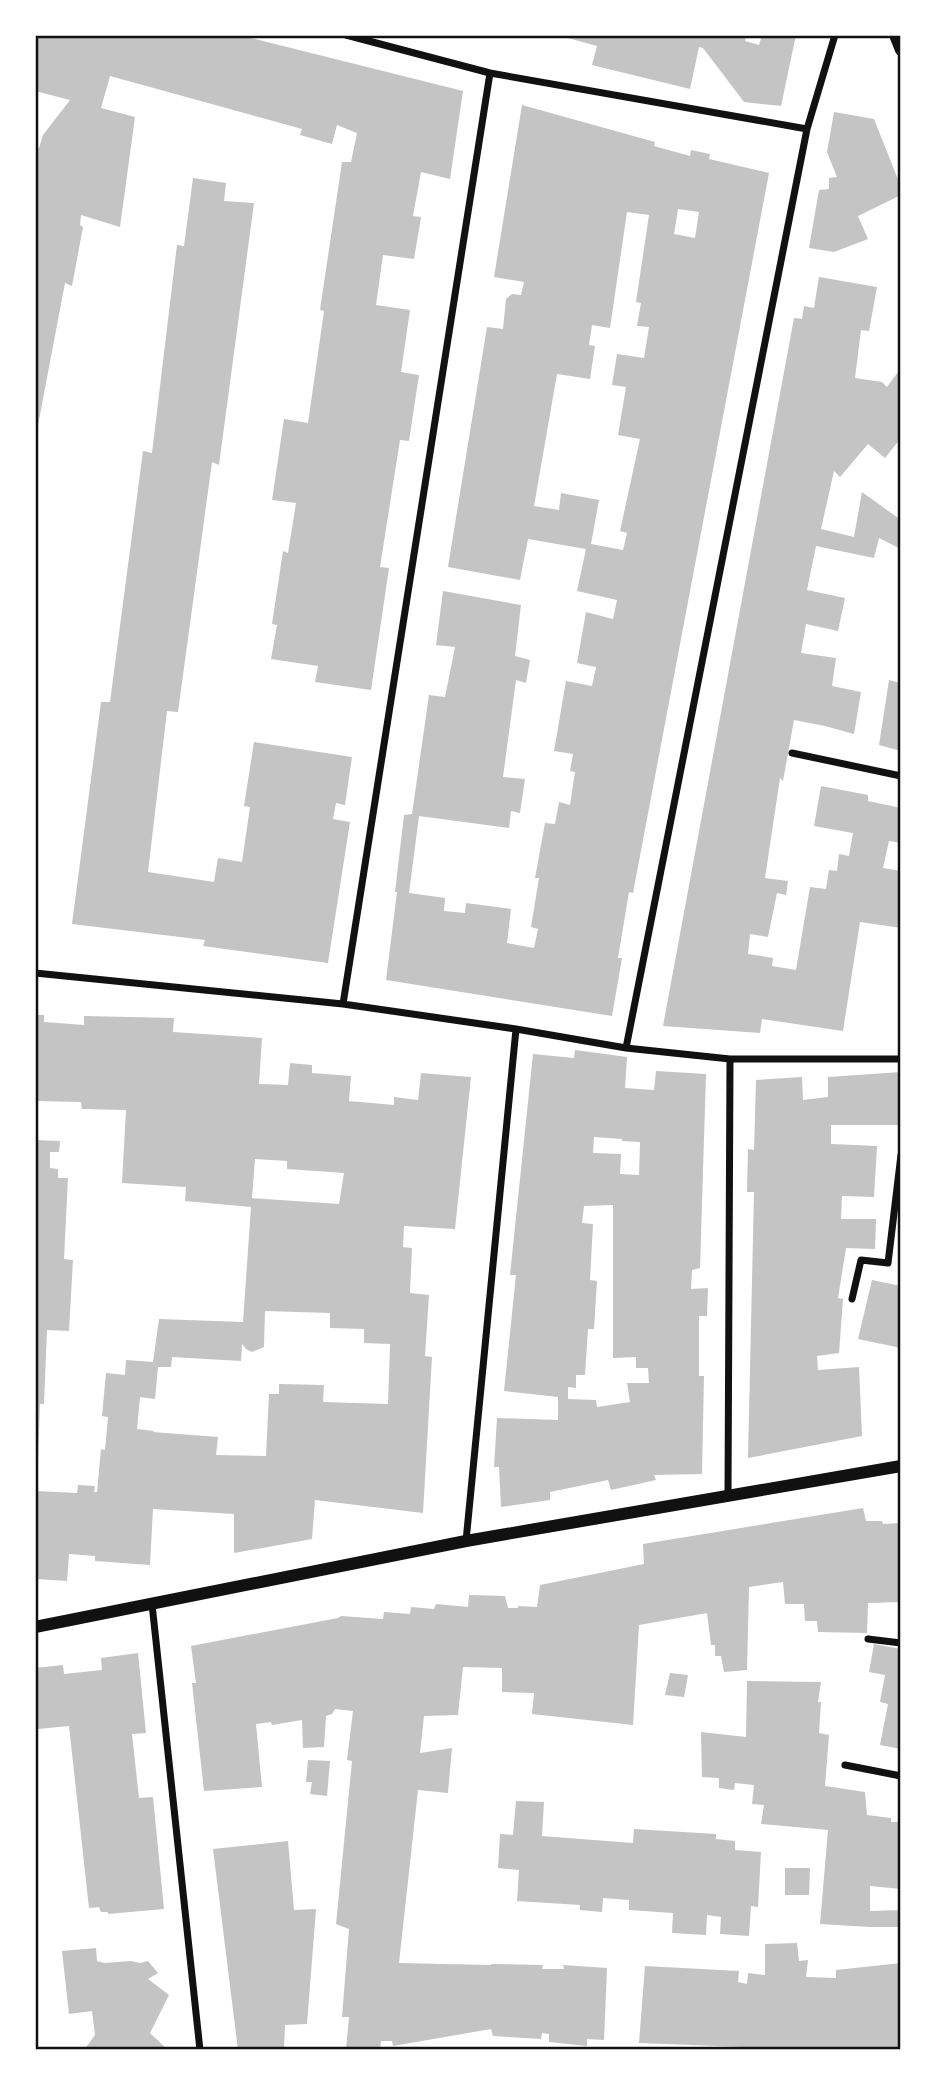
<svg xmlns="http://www.w3.org/2000/svg" width="936" height="2085" viewBox="0 0 936 2085" font-family="Jost,sans-serif">
<style>
.building{fill:#c4c4c4;fill-rule:evenodd}
.lines{fill:none;stroke-linecap:round;stroke-linejoin:round}
.minor{stroke:#111;stroke-width:7}
.tertiary{stroke:#111;stroke-width:12}
.neatline{fill:none;stroke:#111;stroke-width:2.5}
</style>
<rect width="100%" height="100%" fill="#fff"/>
<path class="building" d="M35,35H239L463,91L450,179L421,172L413,216L421,217L414,259L383,255L376,305L410,310L401,372L419,375L409,441L400,440L380,567L389,568L371,690L315,682L318,666L271,659L277,625L272,624L283,551L288,553L296,503L272,500L284,419L308,423L324,311L320,310L342,162H351L357,133L337,125L332,144L300,135L302,129L110,76L101,108L135,117L120,227L81,215L80,225L83,227L72,286L65,283L35,441V148H39L43,135L70,100L35,91Z
M557,35H746L745,41L759,45L762,35H796L781,106L744,102L703,48L699,47L690,89L592,65L597,46Z
M522,105L655,142L654,146L690,156L691,150L710,154L709,159L769,173L633,893L629,892L618,958H622L612,1016L386,980L397,892H395L404,815L412,814L429,695L445,697L455,647L436,645L443,591L521,605L515,656L530,660L526,683L516,680L503,777L525,779L520,813L511,811L509,828L419,816L409,893L445,898L444,911L465,913L466,903L511,909L507,943L534,948L538,929L531,927L539,878H535L545,823L555,824L559,802L570,805L575,772L570,771L573,754L554,751L566,681L592,686L596,667L577,663L586,612L613,619L617,600L577,591L586,549L528,539L520,580L448,567L487,327L503,329L506,299L512,294L521,295L524,282L494,277ZM678,209L699,212L695,238L674,234ZM627,212L649,215L636,302L641,303L637,326L649,327L644,358L617,354L612,385L626,387L618,435L640,439L620,531L627,533L623,550L591,544L599,500L561,493L559,510L534,506L557,374L590,379L595,346L589,345L592,325L610,328Z
M834,112L874,119L901,187V195L858,216L868,239L834,252L809,248L819,190L829,189V178L837,177L827,152Z
M193,178L226,183L224,201L254,203L219,465L212,462L178,712L167,711L148,872L214,882L218,858L242,862L250,807L244,806L254,742L352,757L345,805L336,803L333,819L350,822L328,963L203,946L205,940L72,924L101,702H110L143,451L152,453L177,245L184,246Z
M819,277L877,287L869,331L861,330L855,378L882,382L887,387L901,368V438L885,458L868,444L840,477L834,471L821,529L854,537L862,492L901,520V549L879,538L874,558L816,546L807,590L845,598L838,631L806,624L801,653L836,658L832,686L861,692L854,734L825,726L794,720L783,781L780,778L765,878L788,881L786,895L777,893L768,937L750,934L748,954L773,958L772,966L796,970L810,887L826,889L829,870L837,871L839,854L849,856L853,833L814,826L821,786L868,795V801L901,808V843L889,841L883,868L901,871V928L860,922L843,1031L762,1019L760,1033L663,1026L794,318L802,319L804,306L814,308Z
M889,680L901,683V751L879,745Z
M35,1015H44V1022L84,1025V1016L174,1018L173,1032L262,1038L259,1084L288,1085L290,1063L312,1065V1073L351,1076L349,1101L394,1105V1097L418,1100L421,1073L471,1077L455,1229L404,1226L403,1247L412,1248L410,1293L429,1295L425,1356L432,1357L423,1513L315,1500L312,1539L234,1553V1514L153,1509L150,1565L95,1561V1556L69,1554L67,1581L35,1579L36,1491L77,1493L78,1485L95,1486L94,1492H97L101,1449L105,1450L108,1417L102,1416L106,1373L125,1375L126,1360L153,1362L159,1319L243,1322L251,1207L185,1201L186,1187L122,1183L126,1110L82,1109L81,1102L35,1101ZM255,1159L287,1161V1169L344,1173L339,1204L252,1198ZM265,1311L330,1313V1328L364,1329V1343L390,1344L388,1404L323,1402L324,1385L279,1384V1394H269L266,1456L216,1455L218,1437L153,1432L154,1431L137,1429L140,1397L155,1399L158,1367H171L172,1357L241,1361L242,1344L246,1349L252,1352L264,1347Z
M575,1050L627,1057L625,1088L654,1090L656,1071L706,1074L700,1268L692,1270L691,1289L708,1288L707,1316H699V1376H704L702,1474L654,1475L656,1480L611,1490L608,1480L550,1492V1500L501,1507L499,1467H494L497,1418L558,1420V1397L504,1391L516,1275H510L533,1054L574,1058ZM594,1137L622,1139V1141L640,1142L639,1175L620,1174L621,1154L593,1153ZM613,1205V1358L636,1357V1368H648L649,1383H627L630,1402L597,1407L596,1400L568,1399V1387L576,1388V1375H585L588,1329H594L597,1281L590,1280L593,1224L582,1223L584,1206Z
M901,1072V1125H831V1144L877,1146L874,1197L842,1196L841,1219H876L875,1249L846,1248L838,1298L843,1299L839,1353L817,1356L818,1370L859,1367L862,1436L748,1458L754,1192H747L748,1149L754,1150L756,1080L802,1077L803,1100L828,1097V1077Z
M35,1140L60,1141L59,1152H50V1168L58,1169V1178H68L64,1259L73,1260L69,1331L47,1330L44,1404H40L37,1490H35Z
M872,1280L901,1286V1348L858,1339Z
M863,1508L866,1521H882L883,1524L901,1523V1602L868,1603L867,1633L818,1632L817,1621H805L804,1604H785L783,1582L749,1587L747,1670L724,1672L721,1656H715V1645H711L707,1613L639,1625L633,1725L532,1714L534,1693L502,1692V1668L463,1667L458,1715L424,1716L420,1753L452,1748L448,1793L418,1790L399,1963L491,1965V1964L543,1965L542,1969H564L563,1965L607,1968L604,2040L587,2039V2046L549,2042V2034L542,2033L541,2039L493,2036L491,2029L393,2046L392,2041H381L380,2050H346L349,2017H342L349,1929L336,1924L352,1761L347,1760L353,1711L335,1709L332,1714L326,1716L324,1747L303,1748L302,1720L272,1725L271,1722L256,1724L262,1787L204,1791L192,1683H196L191,1646L338,1618L341,1616L383,1619L384,1612L410,1614L411,1607L434,1609L436,1604L468,1607L469,1595L505,1596L508,1608H518V1606L537,1607L540,1585L644,1564L643,1544Z
M874,1644L901,1649V1749L880,1745L888,1704L880,1702L885,1675L869,1672Z
M138,1653L146,1733L132,1734L139,1798L153,1797L164,1909L108,1914V1912H101L99,1907L89,1908L69,1726L38,1729L35,1703V1668L63,1665L64,1674L102,1670L101,1658Z
M670,1673L688,1675L684,1697L665,1695Z
M747,1681L821,1682L818,1702H821L819,1733L829,1735L825,1786L865,1792L867,1815L891,1818V1822H898L899,1814H901V1889L870,1886V1911L901,1910V1927H870L820,1924L828,1830L761,1824L764,1805L752,1804L754,1785L735,1783L734,1790L719,1788V1778L702,1777L701,1732L746,1737Z
M308,1760L330,1761L327,1796L310,1794L312,1782H306Z
M516,1801L544,1802L542,1836L633,1843L634,1829L716,1834V1839L735,1841V1850L761,1852L758,1907L751,1906L749,1936L720,1934L721,1917L707,1915L706,1935L672,1933L673,1913L629,1910V1900L603,1898L602,1912L580,1910V1905L517,1901L519,1870L498,1868L500,1834L513,1835Z
M288,1841L294,1910L316,1909L307,2024L285,2025L284,2048L238,2050L213,1849Z
M785,1868H810L809,1895H785Z
M797,1943L799,1961L808,1960L806,1977L836,1978V1970L901,1963V2050H820L639,2043L645,1966L739,1971L738,1982L747,1984L748,1973L765,1975V1944Z
M96,1948L97,1961L104,1963L131,1961L140,1963L148,1961L158,1973L148,1979L169,1995L150,2033L168,2050H84L95,2035L92,2011L69,2014L62,1951Z"/>
<g class="lines">
<path class="minor" d="M346,35L490,73L807,129
M792,753L901,776
M35,973L343,1004L516,1029L626,1048L730,1059H901
M343,1004L490,73
M626,1048L807,129L835,35
M852,1299L861,1260L888,1263L901,1155
M728,1496L730,1059
M466,1541L516,1029
M152,1604L200,2050
M868,1639L901,1643
M845,1765L901,1776"/>
<path class="tertiary" d="M895,35L901,50
M35,1627L466,1541L901,1466"/>
</g>
<rect width="936" height="2085" fill="none" stroke="#ffffff" stroke-width="74"/>
<rect x="37" y="37" width="862" height="2011" class="neatline"/>
</svg>
